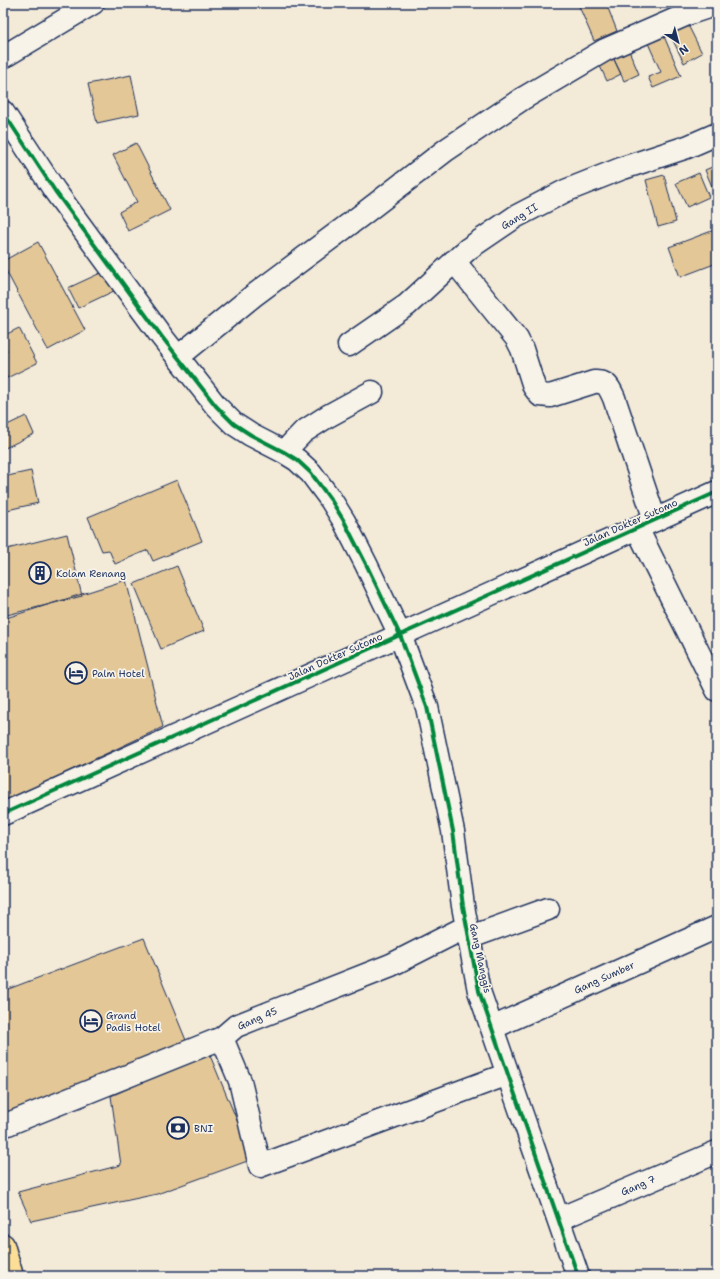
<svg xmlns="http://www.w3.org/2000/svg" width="720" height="1279" viewBox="0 0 720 1279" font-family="'Shantell Sans',sans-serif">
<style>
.building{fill:#e3c797;stroke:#1b2f5e}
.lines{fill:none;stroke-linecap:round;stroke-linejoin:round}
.street-casing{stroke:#1b2f5e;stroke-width:25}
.secondary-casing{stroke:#1b2f5e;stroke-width:25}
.primary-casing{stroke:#1b2f5e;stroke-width:25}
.street{stroke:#f7f3e8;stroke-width:22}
.secondary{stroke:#f7f3e8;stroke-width:22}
.primary{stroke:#fdde96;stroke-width:22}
.cycleway-casing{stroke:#f7f3e8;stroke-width:6}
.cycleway{stroke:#00873e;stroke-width:4}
.labels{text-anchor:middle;stroke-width:3.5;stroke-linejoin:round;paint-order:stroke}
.street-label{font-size:10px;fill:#1b2f5e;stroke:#f7f3e8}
.poi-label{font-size:10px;fill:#1b2f5e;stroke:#f7f3e8;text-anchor:start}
</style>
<rect width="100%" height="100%" fill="#f3ead8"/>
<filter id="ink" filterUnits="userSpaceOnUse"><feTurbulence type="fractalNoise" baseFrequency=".025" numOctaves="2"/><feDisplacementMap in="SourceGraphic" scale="8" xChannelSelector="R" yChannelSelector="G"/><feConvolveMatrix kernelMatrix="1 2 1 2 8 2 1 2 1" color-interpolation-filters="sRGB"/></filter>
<g filter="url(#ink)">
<path class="building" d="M606,3L617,31L594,41L578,4Z
M684,17L702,53L684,63L666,26Z
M663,34L681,76L653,88L648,77L661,72L647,41Z
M627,46L639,74L624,81L611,53Z
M611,53L621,74L607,81L597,60Z
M131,75L139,114L97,123L88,84Z
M136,143L170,210L128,231L119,212L137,202L113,155Z
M717,165V198L705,170Z
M699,173L709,197L687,207L676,183Z
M664,175L676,222L658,227L646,180Z
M717,229V263L680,277L669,247Z
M38,242L85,330L48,350L3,265V261Z
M107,270L116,290L78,308L68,288Z
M19,328L37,363L7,378L3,370V353L7,351L3,343V336Z
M3,397L6,416L3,417Z
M26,416L34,434L3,449V427Z
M31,471L38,503L3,511L5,519L3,520V477Z
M177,480L202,541L153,561L148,550L115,564L109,550L102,551L88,517Z
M67,534L82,596L3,616V550Z
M177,566L204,631L161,649L134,584Z
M126,580L163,727L3,802V619Z
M144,938L190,1050L3,1116V991Z
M209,1053L253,1159L157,1194L31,1221L18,1192L121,1165L111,1096Z"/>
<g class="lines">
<g class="street-casing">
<path id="street" d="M3,112L55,191L162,337L216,406L234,424L251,435L284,452L297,460L311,473L331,500L344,521L366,564L400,635L427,707L453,831L463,906L479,991L578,1276
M454,261L517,339L522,349L534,387L540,395L550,396L594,382C607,381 609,387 614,398L655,520
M349,345L407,305L468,249L515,217L565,191L623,168L687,147L717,134
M178,357L253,296L363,214L446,150L522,99L605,50L690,13L717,4
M284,452L303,432L328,416L372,392
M637,528L717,690
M468,938L548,909
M492,1028L717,927
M222,1038L240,1081L260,1166L508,1074
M3,1126L222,1038L236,1026L391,965L466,927
M559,1219L717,1152"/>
</g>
<g class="secondary-casing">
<path id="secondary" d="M3,57L93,3
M3,814L717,492"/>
</g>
<g class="primary-casing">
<path id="primary" d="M3,1245L12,1276"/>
</g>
<use href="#street" class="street"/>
<use href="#secondary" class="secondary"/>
<use href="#primary" class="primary"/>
<g class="cycleway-casing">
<path id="cycleway" d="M3,112L55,191L162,337L216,406L234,424L251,435L284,452L297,460L311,473L331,500L344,521L366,564L400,635L427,707L453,831L463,906L479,991L578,1276
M3,814L717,492"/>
</g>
<use href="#cycleway" class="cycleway"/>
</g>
</g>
<defs>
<g id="building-ring" transform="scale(1.15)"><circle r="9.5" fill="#f7f3e8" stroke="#1b2f5e" stroke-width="1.5"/><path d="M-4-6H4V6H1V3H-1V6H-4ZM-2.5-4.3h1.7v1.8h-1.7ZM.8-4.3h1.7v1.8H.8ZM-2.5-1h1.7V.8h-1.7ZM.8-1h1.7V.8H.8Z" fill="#1b2f5e"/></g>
<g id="hotel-ring" transform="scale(1.15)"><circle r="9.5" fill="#f7f3e8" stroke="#1b2f5e" stroke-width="1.5"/><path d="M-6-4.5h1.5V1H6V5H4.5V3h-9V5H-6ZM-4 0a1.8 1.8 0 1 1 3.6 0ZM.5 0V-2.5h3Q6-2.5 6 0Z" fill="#1b2f5e"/></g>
<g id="bank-ring" transform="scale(1.15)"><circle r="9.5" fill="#f7f3e8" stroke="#1b2f5e" stroke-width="1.5"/><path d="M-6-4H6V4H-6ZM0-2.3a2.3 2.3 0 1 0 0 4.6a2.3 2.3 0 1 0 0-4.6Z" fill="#1b2f5e"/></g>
</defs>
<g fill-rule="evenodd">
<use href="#building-ring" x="40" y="573"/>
<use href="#hotel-ring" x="76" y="673"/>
<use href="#hotel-ring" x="91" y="1021"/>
<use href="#bank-ring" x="178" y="1128"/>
</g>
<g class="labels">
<g class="street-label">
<text transform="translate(519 216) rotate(-31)" y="4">Gang II</text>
<text transform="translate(630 522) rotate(-24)" y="4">Jalan Dokter Sutomo</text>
<text transform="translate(335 656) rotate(-24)" y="4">Jalan Dokter Sutomo</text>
<text transform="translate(481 958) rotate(78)" y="4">Gang Manggis</text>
<text transform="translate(604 977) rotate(-24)" y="4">Gang Sumber</text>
<text transform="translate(257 1018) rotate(-23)" y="4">Gang 45</text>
<text transform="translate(638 1185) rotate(-23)" y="4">Gang 7</text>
</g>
<g class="poi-label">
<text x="56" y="577">Kolam Renang</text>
<text x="92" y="677">Palm Hotel</text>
<text x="106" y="1019">Grand<tspan x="106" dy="12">Padis Hotel</tspan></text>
<text x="194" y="1132">BNI</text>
</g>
</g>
<rect width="720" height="1279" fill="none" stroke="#f7f3e8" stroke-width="16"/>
<rect x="8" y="8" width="704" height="1263" fill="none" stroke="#1b2f5e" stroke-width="1.5" filter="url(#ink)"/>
<g transform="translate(678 42) rotate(144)" stroke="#f7f3e8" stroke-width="3" paint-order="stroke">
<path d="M0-3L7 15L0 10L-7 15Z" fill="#1b2f5e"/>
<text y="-6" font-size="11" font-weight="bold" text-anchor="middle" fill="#1b2f5e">N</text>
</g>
</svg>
